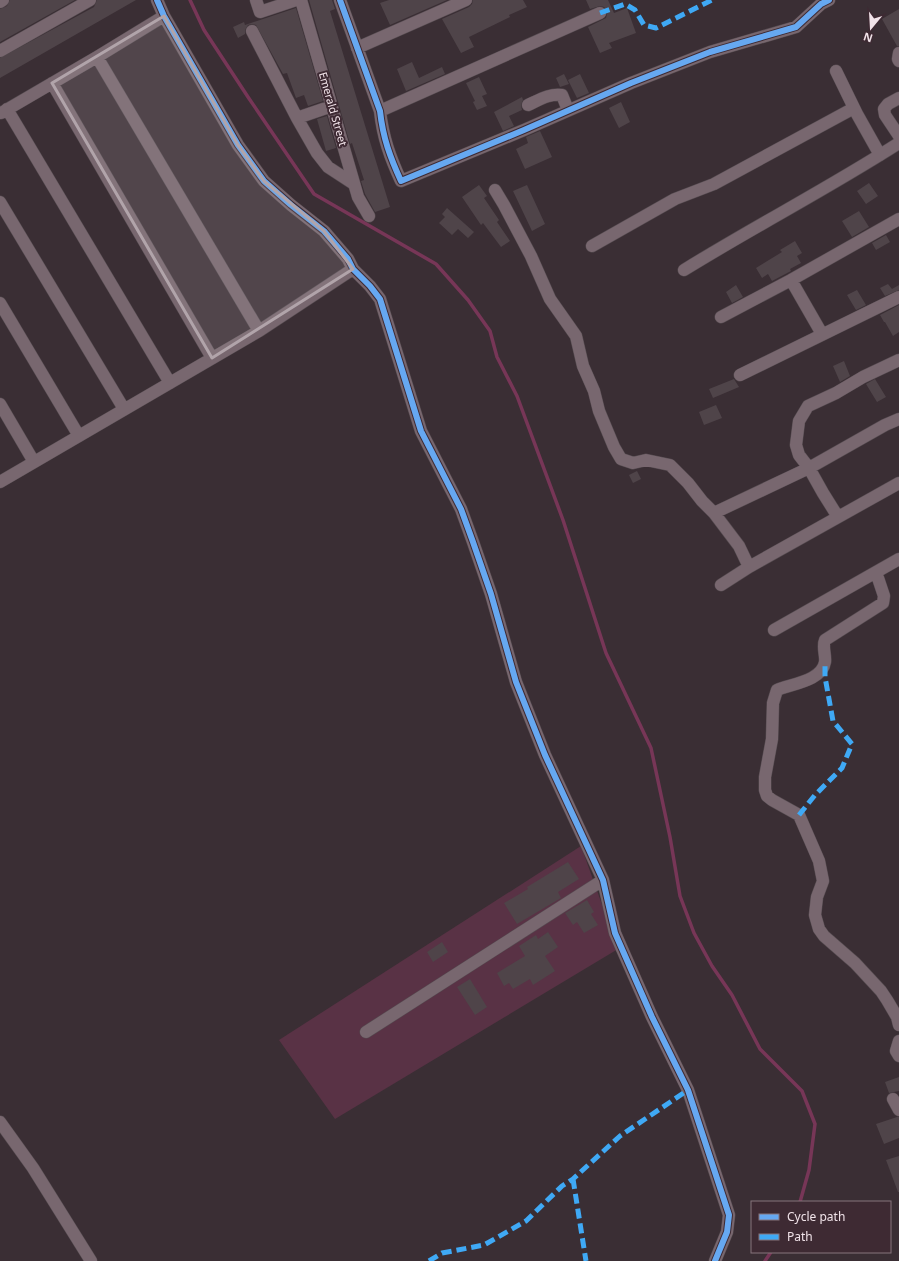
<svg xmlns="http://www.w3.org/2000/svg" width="899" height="1261" viewBox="0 0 899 1261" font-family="'Noto Sans',sans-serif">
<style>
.green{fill:#593245}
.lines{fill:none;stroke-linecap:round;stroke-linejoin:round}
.stream{stroke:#773657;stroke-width:3.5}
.building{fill:#4f4449}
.minor-casing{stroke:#564c51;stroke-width:13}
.minor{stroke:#78676f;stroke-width:12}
.quiet{stroke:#3fa9f5;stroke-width:5;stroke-dasharray:10 5;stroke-linecap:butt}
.cycleway-casing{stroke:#3e2a33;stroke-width:8}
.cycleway{stroke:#66a8f1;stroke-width:6}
.marked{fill:#b1a4aa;fill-opacity:0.2;stroke:#b1a4aa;stroke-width:3;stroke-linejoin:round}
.labels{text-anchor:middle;stroke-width:4;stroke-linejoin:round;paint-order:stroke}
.street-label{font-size:11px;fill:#f1e3e9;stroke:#3e2a33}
</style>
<rect width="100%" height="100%" fill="#3a2e34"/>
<path class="green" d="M581,846L618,949L335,1119L279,1040Z"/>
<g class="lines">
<path class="stream" d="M190,0L204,30L248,97L314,194L436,264L468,300L490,331L497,357L517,396L563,520L606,653L651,748L670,837L680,896L694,933L712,966L732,995L760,1049L802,1091L815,1124L809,1170L800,1202
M765,1261L771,1252"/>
</g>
<path class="building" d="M10,0H75L0,42V9L7,6Z
M97,0H136L0,78V58L94,7Z
M309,0H332L335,9L330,11L390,207L375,212L365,194L361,181L364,180L352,143L350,144Z
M389,0H447L390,25L380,3Z
M473,0H523L527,7L509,15L510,17L469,37L474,47L461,53L442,19L469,7L472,4Z
M586,0H608L614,13L627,8L636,33L609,43L612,48L600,53L588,27L606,18L607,14V10L604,7L600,6L590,9Z
M296,8L323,101L308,106L304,95L296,98L287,73L283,74L256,25L252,24L248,25L245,30V34L238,38L233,27L244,22L245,25Z
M899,9V46H897L882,19Z
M412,62L419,78L442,67L445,74L406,91L397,69Z
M564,74L569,84L560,87L556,78Z
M580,74L589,93L577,98L568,80Z
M479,77L487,94L482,96L487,106L477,110L473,102L475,101L466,83Z
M522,97L523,100L521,105L522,110L509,116L514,126L503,131L494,112Z
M621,102L630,122L619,128L609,108Z
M327,116L336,148L326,151L317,119Z
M540,131L552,157L525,169L516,149L528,143L526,137Z
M869,183L878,196L866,204L857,191Z
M479,185L487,196L484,198L499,220L497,222L510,241L501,247L483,223L481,225L462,197Z
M527,185L545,224L532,231L513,191Z
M447,208L474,232L468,238L458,229L452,235L439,223L445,217L442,214Z
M859,211L869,227L852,237L842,221Z
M886,235L890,242L876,250L872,243Z
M795,241L802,253L797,256L801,263L790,269L791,271L772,281L768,274L762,278L756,268L782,252L780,250Z
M888,284L892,289L899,285V290L885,296L880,288Z
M736,285L743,297L732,303L726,292Z
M857,290L866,305L856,310L847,295Z
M899,305V332L893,336L885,322H884L880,315Z
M844,361L850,376L840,382L833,366Z
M734,379L739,387L713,398L709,389Z
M875,379L886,397L877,402L866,384Z
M716,405L722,418L704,425L699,412Z
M637,471L641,479L633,483L629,475Z
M568,862L579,879L558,892L561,898L517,924L504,903L528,889L527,887Z
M587,900L594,912L591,914L598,925L584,933L577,922L573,925L565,913Z
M548,932L558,947L545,956L555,971L533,985L530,979L513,989L509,983L504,986L497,973L525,956L519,946L536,935L538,939Z
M442,942L448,952L433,962L427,952Z
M470,979L487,1007L475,1015L457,987Z
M899,1077V1091L889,1093L885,1082Z
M897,1117H899V1138L884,1144L876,1124Z
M899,1156V1192H898L886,1160Z"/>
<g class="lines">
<g class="minor-casing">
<path id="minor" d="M157,0L164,16L238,145L264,181L291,205L324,231L348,259L353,269L370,286L380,299L421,431L461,509L473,542L491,594L516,682L545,755L603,880L615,933L652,1017L688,1090L729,1215L727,1232L715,1261
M256,0L260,12L296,0
M301,0L358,197L369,216
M340,0L380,111C383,138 390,157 401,181L524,130L631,83L710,52L796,27L821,4L829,0
M0,2L3,0
M252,31L297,118L317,153L328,167L354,184
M357,48L466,0
M0,51L90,0
M899,53L898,59L899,61
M97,57L259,331
M836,71L857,114L880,155
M52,83L212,358
M899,98L888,104L884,109L885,115L899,136
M528,105C539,100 550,93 562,95L568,110
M7,109L170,383
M380,111L600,13
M1,113L97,57L164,16
M297,118L332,106
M495,190L504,205L531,256L550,299L576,336L583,366L594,391L599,411L614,447L621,459L633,463L646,460L670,465L688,483L702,501L714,513L809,468L885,425L899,419
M0,202L124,409
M592,246L675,199L714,184L854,108
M684,270C755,226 829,188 899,143
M0,303L79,436
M721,317L791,280
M822,334L791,280L899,219
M740,375L899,297
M0,404L34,462
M0,482L259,331L353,269
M714,513L739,546L749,567
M838,517L823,493L809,468L799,455L796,445L799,421L808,406L836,393L863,377L899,360
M876,572L884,596L883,603L825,640C822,647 826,655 825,662C822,681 791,684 777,690L773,703L772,739L765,777V790L767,796L772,800L799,815L819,861L823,881L817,897L815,915L819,929L824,936L855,963L881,991L887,1000L897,1017L899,1025
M721,585L749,567L899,483
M774,630L899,559
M366,1032L603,880
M899,1041L896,1051L899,1056
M893,1099L899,1110
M0,1122L33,1168L91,1261"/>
</g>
<use href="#minor" class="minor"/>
<path class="quiet" d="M600,13L625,4L635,10L644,25L656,28L712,0
M799,815L815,795L842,768L852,744L833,721L825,677V663
M573,1179L586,1261
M429,1261L442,1253L484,1245L526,1221L562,1186L573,1179L620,1136L688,1090"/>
<g class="cycleway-casing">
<path id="cycleway" d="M157,0L164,16L238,145L264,181L291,205L324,231L348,259L353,269L370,286L380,299L421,431L461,509L473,542L491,594L516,682L545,755L603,880L615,933L652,1017L688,1090L729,1215L727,1232L715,1261
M340,0L380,111C383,138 390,157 401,181L524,130L631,83L710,52L796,27L821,4L829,0"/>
</g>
<use href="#cycleway" class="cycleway"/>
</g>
<path class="marked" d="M164,16L238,145L264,181L324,231L353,269L212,358L52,83Z"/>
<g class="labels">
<g class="street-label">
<text transform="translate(333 109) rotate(74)" y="4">Emerald Street</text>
</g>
</g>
<rect x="751" y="1201" width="140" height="52" fill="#3e2a33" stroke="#86747c"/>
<rect x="759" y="1214" width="20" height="6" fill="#66a8f1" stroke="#86747c"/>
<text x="787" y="1221" font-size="12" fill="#f1e3e9">Cycle path</text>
<rect x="759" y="1234" width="20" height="6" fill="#3fa9f5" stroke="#86747c"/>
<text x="787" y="1241" font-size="12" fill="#f1e3e9">Path</text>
<g transform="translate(871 28) rotate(198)" stroke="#3e2a33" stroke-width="3" paint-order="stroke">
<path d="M0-3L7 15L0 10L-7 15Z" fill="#f1e3e9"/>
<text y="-6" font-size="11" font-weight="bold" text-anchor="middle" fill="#f1e3e9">N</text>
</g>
</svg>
